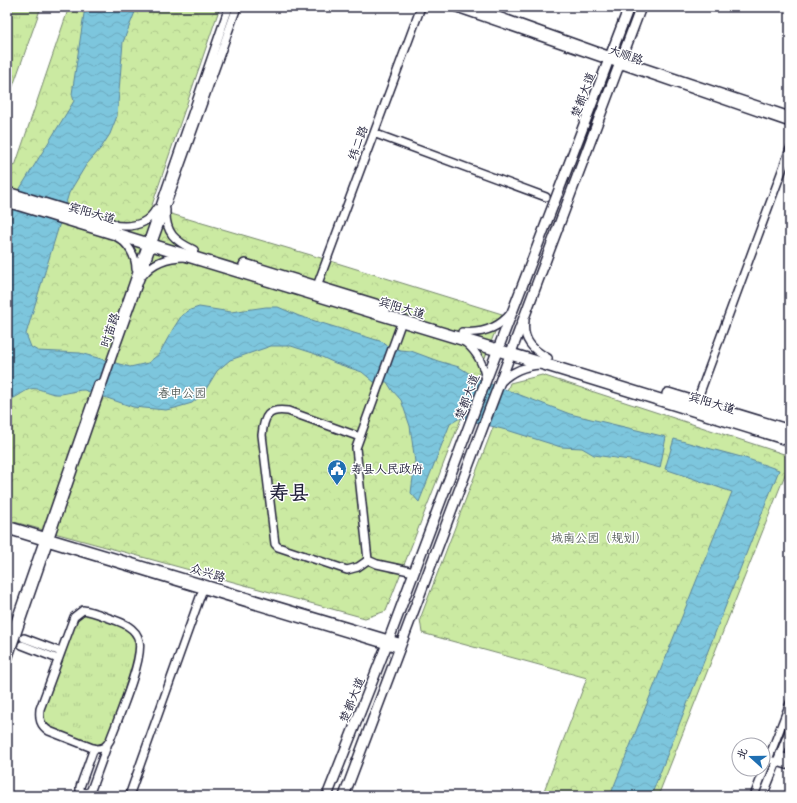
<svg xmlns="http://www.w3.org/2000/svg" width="797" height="803" viewBox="0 0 797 803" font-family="'Shantell Sans','LXGW WenKai TC',sans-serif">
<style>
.grass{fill:url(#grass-tufts);stroke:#76866e}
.park{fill:url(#park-crowns);stroke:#76866e}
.water{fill:url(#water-waves);stroke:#59849c}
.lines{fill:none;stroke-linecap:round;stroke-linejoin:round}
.minor-casing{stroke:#22223b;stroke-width:10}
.major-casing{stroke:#22223b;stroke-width:12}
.highway-casing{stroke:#22223b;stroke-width:14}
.minor{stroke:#fff;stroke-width:7}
.major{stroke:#fff;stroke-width:9}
.highway{stroke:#fff;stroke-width:11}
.labels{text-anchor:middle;stroke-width:3;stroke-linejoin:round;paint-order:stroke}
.street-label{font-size:12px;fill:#22223b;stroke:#fff}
.park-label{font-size:12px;fill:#555e5a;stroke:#fff}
.poi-label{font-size:12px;fill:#22223b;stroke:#fff;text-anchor:start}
.town-label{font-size:20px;font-weight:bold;fill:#22223b;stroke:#fff}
</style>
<defs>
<pattern id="grass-tufts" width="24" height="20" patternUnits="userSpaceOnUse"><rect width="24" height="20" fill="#cbeaa2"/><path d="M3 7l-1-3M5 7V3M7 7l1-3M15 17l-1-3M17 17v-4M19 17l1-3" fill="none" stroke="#aec88c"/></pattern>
<pattern id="park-crowns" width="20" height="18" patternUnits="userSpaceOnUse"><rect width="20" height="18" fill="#cbeaa2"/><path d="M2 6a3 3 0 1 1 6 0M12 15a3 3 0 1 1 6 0" fill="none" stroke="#aec88c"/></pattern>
<pattern id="water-waves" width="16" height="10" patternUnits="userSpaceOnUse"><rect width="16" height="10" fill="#7dc6dd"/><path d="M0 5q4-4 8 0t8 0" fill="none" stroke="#6caabf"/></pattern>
</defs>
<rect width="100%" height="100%" fill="#fff"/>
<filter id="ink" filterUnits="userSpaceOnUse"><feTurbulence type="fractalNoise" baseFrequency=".025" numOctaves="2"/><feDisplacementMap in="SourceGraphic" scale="8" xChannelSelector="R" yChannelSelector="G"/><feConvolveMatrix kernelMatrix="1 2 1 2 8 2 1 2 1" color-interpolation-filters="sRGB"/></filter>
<g filter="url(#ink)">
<path class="grass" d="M7,7H41L7,103Z
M82,612C94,616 125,623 133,632C139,638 138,649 137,657L109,738L100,748L49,730L40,717L75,619Z"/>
<path class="park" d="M69,7H220L151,208L321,258L502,314L386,611L365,618L7,520V164L15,166Z
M542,375L790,456V462L658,796H542L587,678L422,633L420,619L510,383Z"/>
<path class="water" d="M85,7H137L123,42L117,116L110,134L101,148L86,165L69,193L26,334L31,347L38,351L80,353L130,367L148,363L159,354L173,329L182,315L190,310L199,307L231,312L266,307H278L299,316L383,342L386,345L400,350L411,351L438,361L459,367L478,379L570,414L666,437L660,468L630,460L594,455L582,448L561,447L510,431L460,418L450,424L419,502L411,493L415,462L410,426L401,400L392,390L387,382H374L362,372L335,363L313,353L291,346H271L230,360L217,371L203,394L192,403L175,408L166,410L133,407L84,390C74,390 65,395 55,394C47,393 38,387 30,389C22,392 16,399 7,400V239L16,195L74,101L72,94Z
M674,439L745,458L779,470L651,796H610L732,492L665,469Z"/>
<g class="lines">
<g class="minor-casing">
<path id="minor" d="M454,7L790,123
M473,7L622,60L790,116
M376,134L546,197
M166,210C165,233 175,241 194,250
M112,225C130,228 147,226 156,209
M117,237C128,243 136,256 136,269
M143,275C153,262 169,257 185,257
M317,286L421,7
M402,321L356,448L368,560L377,564L414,572
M525,321C522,340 533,350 548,358
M462,332C482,334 498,329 511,313
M116,333L229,7
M466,343C478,353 484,365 486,381
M501,382C512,371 525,366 540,365
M695,406L790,149
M360,437L288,411C268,408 264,416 262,435L275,544L278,547L347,570L358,567L368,560
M7,525L402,643
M7,530L400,649
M83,610C92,611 101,615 109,618C121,622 136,627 139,641C144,659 117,721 110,740C106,747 103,749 95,749L49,731C40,725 39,719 40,709L74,617Z
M24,638L61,652
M7,645L98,384
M22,645L58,659
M7,662L112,357L237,7
M94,748L80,787V791L85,793L89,792L91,790L107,746
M779,756L790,759
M774,761L790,766
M129,796L204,586
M754,796L790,703
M763,796L790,729"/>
</g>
<g class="major-casing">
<path id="major" d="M327,796L389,639L485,383L629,7
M344,796L641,7"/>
</g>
<g class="highway-casing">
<path id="highway" d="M7,193L112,225
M7,201L547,365L790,440
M245,265L385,308
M668,394L790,431"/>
</g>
<use href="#minor" class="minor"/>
<use href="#major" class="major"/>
<use href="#highway" class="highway"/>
</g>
</g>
<defs>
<g id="civic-pin" transform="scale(1)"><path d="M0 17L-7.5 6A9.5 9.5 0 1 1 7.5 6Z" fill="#1f6fb2" stroke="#fff"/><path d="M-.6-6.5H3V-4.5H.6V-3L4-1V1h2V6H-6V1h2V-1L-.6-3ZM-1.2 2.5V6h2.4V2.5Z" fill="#fff"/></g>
</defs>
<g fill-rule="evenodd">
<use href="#civic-pin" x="337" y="469"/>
</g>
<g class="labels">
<g class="street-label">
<text transform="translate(626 55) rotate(19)" y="4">大顺路</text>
<text transform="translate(583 95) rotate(-69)" y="4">楚都大道</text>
<text transform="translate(358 143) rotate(-70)" y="4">纬二路</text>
<text transform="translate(92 213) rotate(16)" y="4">宾阳大道</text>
<text transform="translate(402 308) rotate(17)" y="4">宾阳大道</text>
<text transform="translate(110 330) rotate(-71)" y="4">时苗路</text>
<text transform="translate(467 397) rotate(-69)" y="4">楚都大道</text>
<text transform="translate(712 403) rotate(17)" y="4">宾阳大道</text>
<text transform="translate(208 573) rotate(17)" y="4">众兴路</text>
<text transform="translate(352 700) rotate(-68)" y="4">楚都大道</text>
</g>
<g class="park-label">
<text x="182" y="397">春申公园</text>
<text x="599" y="542">城南公园（规划）</text>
</g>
<g class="poi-label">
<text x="351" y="473">寿县人民政府</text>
</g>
<g class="town-label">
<text x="289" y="499">寿县</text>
</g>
</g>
<rect width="797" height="803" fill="none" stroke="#fff" stroke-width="24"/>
<rect x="12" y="12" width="773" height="779" fill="none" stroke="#22223b" stroke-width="1.5" filter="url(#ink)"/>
<g transform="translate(751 757) rotate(291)"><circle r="19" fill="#ffffff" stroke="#a7a7b1"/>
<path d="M0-3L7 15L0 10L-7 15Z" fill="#1f6fb2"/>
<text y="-6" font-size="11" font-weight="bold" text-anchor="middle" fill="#22223b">北</text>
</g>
</svg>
